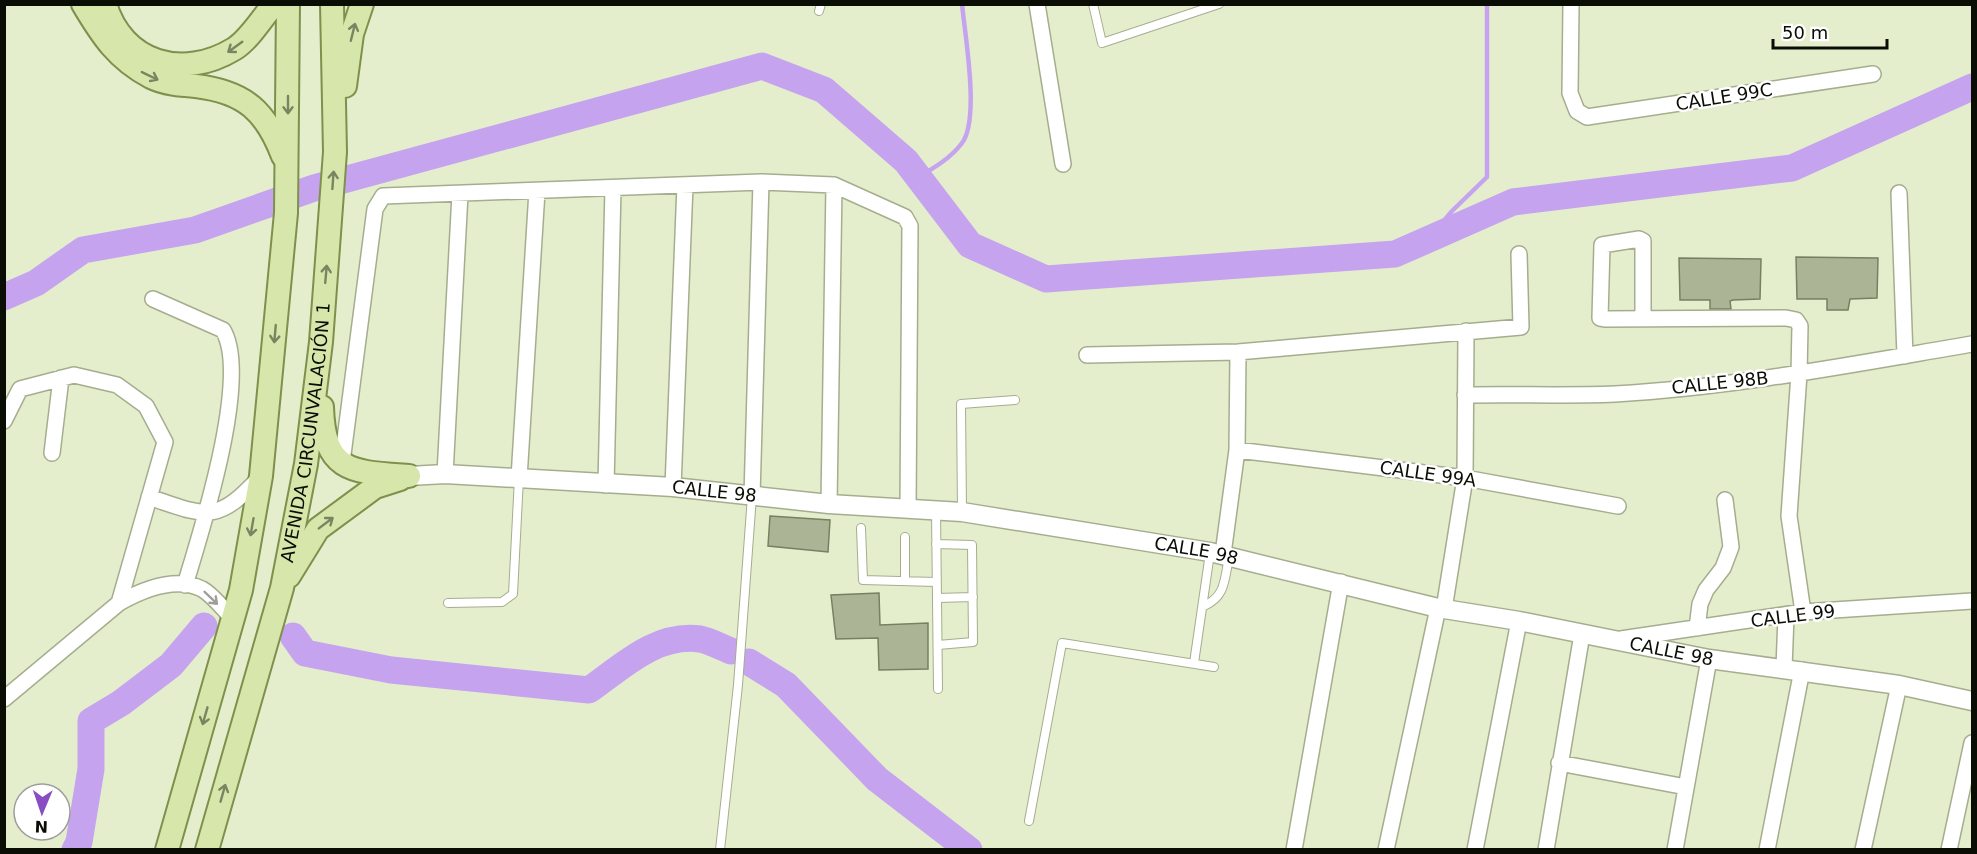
<svg xmlns="http://www.w3.org/2000/svg" width="1977" height="854" viewBox="0 0 1977 854" font-family="'DejaVu Sans',sans-serif">
<style>
.lines{fill:none;stroke-linecap:round;stroke-linejoin:round}
.stream{stroke:#c5a3ee;stroke-width:4.5}
.river{stroke:#c5a3ee;stroke-width:27}
.building{fill:#abb595;stroke:#778062;stroke-width:1.5}
.service-casing{stroke:#a4ae8e;stroke-width:10}
.minor-casing{stroke:#a4ae8e;stroke-width:18}
.tertiary-casing{stroke:#a4ae8e;stroke-width:21}
.primary-casing{stroke:#7e904c;stroke-width:26}
.service{stroke:#fff;stroke-width:8}
.minor{stroke:#fff;stroke-width:15}
.tertiary{stroke:#fff;stroke-width:18}
.primary{stroke:#d7e6ab;stroke-width:22}
.oneway{stroke:#7b8460}
.oneway2{stroke:#9d9e9b}
.labels{text-anchor:middle;stroke-width:5;stroke-linejoin:round;paint-order:stroke}
.street-label{font-size:18px;fill:#0a0d04;stroke:#fff}
</style>
<rect width="100%" height="100%" fill="#e4eecd"/>
<g class="lines">
<path class="stream" d="M918,177C934,168 951,158 962,143C980,119 965,36 962,4
M1429,239L1452,211L1487,177V4"/>
<path class="river" d="M4,297L36,283L83,250L195,230L314,188L762,66L824,90L906,161L970,245L1046,279L1395,254L1513,202L1792,168L1972,87
M293,636L305,653L391,670L589,690C622,667 656,633 700,639C710,641 721,647 731,651
M749,662L786,685L877,779L969,850
M75,850L79,842L91,769V721L121,703L171,665L204,626"/>
</g>
<path class="building" d="M1796,257L1878,258L1877,298L1850,299L1848,310H1827V299H1797Z
M1679,258L1761,259L1760,299L1733,300L1730,301L1731,309H1710V300H1680Z
M770,516L830,520L828,552L768,546Z
M879,593L880,625L928,623V669L879,670L878,638L836,639L831,595Z"/>
<g class="lines">
<g class="service-casing">
<path id="service" d="M1093,4L1102,43L1219,4
M819,11L821,4
M936,511L938,689
M962,511L961,404L1015,400
M861,528L863,580L936,582
M936,544L972,545L973,642L938,645
M905,581V537
M937,598L973,597
M448,603L502,602L513,594L519,478
M1204,606C1226,596 1224,580 1229,558
M1194,663L1210,553
M1029,821L1062,643L1214,667
M720,850L738,685L752,496"/>
</g>
<g class="minor-casing">
<path id="minor" d="M1037,4L1063,164
M1571,4L1570,93L1577,111L1587,117L1873,74
M1899,193L1905,356
M153,299L223,330C251,377 201,532 185,585
M1643,318V241L1639,239L1602,245L1600,318L1606,319L1786,318L1796,320L1800,326L1799,374L1789,516L1803,612
M1087,355L1238,352L1521,327L1519,254
M1465,395C1515,394 1565,396 1615,394C1735,387 1854,364 1972,344
M4,421L20,389L74,375L117,385L146,406L165,442L119,603L4,699
M1237,450L1465,478L1618,506
M52,453L61,378
M342,462L375,209L383,196L761,182L834,185L905,217L910,226L908,509
M445,474L460,194
M519,478L537,191
M606,485L613,188
M673,487L685,185
M752,496L761,182
M149,497C207,517 217,524 261,476
M829,504L834,185
M1223,554L1237,450L1238,352
M119,603C142,590 175,576 202,589C213,595 224,610 233,619
M1444,609L1465,478L1466,331
M1697,628L1700,604L1706,590L1723,568L1731,547L1725,500
M1621,639L1803,612L1972,601
M1784,668L1786,616
M1559,763L1686,787
M1294,850L1341,582
M1386,850L1438,608
M1475,850L1519,621
M1546,850L1582,634
M1675,850L1709,659
M1767,850L1802,670
M1863,850L1899,685
M1949,850L1972,743"/>
</g>
<g class="tertiary-casing">
<g id="tertiary">
<path id="s1" d="M409,476L445,474L673,487L829,504L962,512L1210,552L1438,608L1519,621L1709,659L1899,685L1972,701"/>
</g>
</g>
<g class="primary-casing">
<g id="primary">
<path d="M83,4C102,36 117,59 151,77C165,84 181,85 196,86C246,92 266,112 283,156"/>
<path d="M105,4C123,64 183,80 234,49C249,40 262,18 274,4"/>
<path d="M345,86L352,34L362,4"/>
<path d="M322,407C324,473 352,472 409,476"/>
<path d="M289,576L318,529L375,487L400,479"/>
<path d="M167,850L241,590L261,476L286,213L288,4"/>
<path id="s2" d="M207,850L282,588L306,464L321,342L335,152L332,4"/>
</g>
</g>
<use href="#service" class="service"/>
<use href="#minor" class="minor"/>
<use href="#tertiary" class="tertiary"/>
<use href="#primary" class="primary"/>
</g>
<defs><path id="oneway-shaft" d="M-6 0H5M1.5-3L5.5 0L1.5 3" fill="none" stroke-width="1.6" stroke-linecap="round" stroke-linejoin="round" transform="scale(1.5)"/></defs>
<g class="oneway">
<use href="#oneway-shaft" transform="translate(353 32) rotate(-76)"/>
<use href="#oneway-shaft" transform="translate(235 47) rotate(144)"/>
<use href="#oneway-shaft" transform="translate(150 76) rotate(26)"/>
<use href="#oneway-shaft" transform="translate(288 105) rotate(90)"/>
<use href="#oneway-shaft" transform="translate(333 180) rotate(-86)"/>
<use href="#oneway-shaft" transform="translate(326 274) rotate(-85)"/>
<use href="#oneway-shaft" transform="translate(275 334) rotate(95)"/>
<use href="#oneway-shaft" transform="translate(326 523) rotate(-37)"/>
<use href="#oneway-shaft" transform="translate(252 527) rotate(100)"/>
<use href="#oneway-shaft" transform="translate(205 716) rotate(106)"/>
<use href="#oneway-shaft" transform="translate(223 793) rotate(-74)"/>
</g>
<use class="oneway2" href="#oneway-shaft" transform="translate(211 598) rotate(44)"/>
<g class="labels">
<g class="street-label">
<text transform="translate(1724 97) rotate(-9)" y="6">CALLE 99C</text>
<text transform="translate(1720 383) rotate(-6)" y="6">CALLE 98B</text>
<text dy="6" stroke="none"><textPath href="#s2" startOffset="430">AVENIDA CIRCUNVALACIÓN 1</textPath></text>
<text transform="translate(1428 474) rotate(8)" y="6">CALLE 99A</text>
<text dy="6" stroke="none"><textPath href="#s1" startOffset="306">CALLE 98</textPath></text>
<text dy="6" stroke="none"><textPath href="#s1" startOffset="792">CALLE 98</textPath></text>
<text transform="translate(1793 616) rotate(-7)" y="6">CALLE 99</text>
<text dy="6" stroke="none"><textPath href="#s1" startOffset="1278">CALLE 98</textPath></text>
</g>
</g>
<rect width="1977" height="854" fill="none" stroke="#0a0d04" stroke-width="12"/>
<g transform="translate(42 812) rotate(182)"><circle r="28" fill="#ffffff" stroke="#9d9e9b" stroke-width="1.5"/>
<path d="M0-4.5L10 22L0 15L-10 22Z" fill="#894cc3"/>
<text y="-9" font-size="16" font-weight="bold" text-anchor="middle" fill="#0a0d04">N</text>
</g>
<path d="M1773 39v9h114v-9" fill="none" stroke="#0a0d04" stroke-width="3"/>
<text x="1782" y="39" font-size="18" fill="#0a0d04" stroke="#ffffff" stroke-width="4.5" paint-order="stroke">50 m</text>
</svg>
